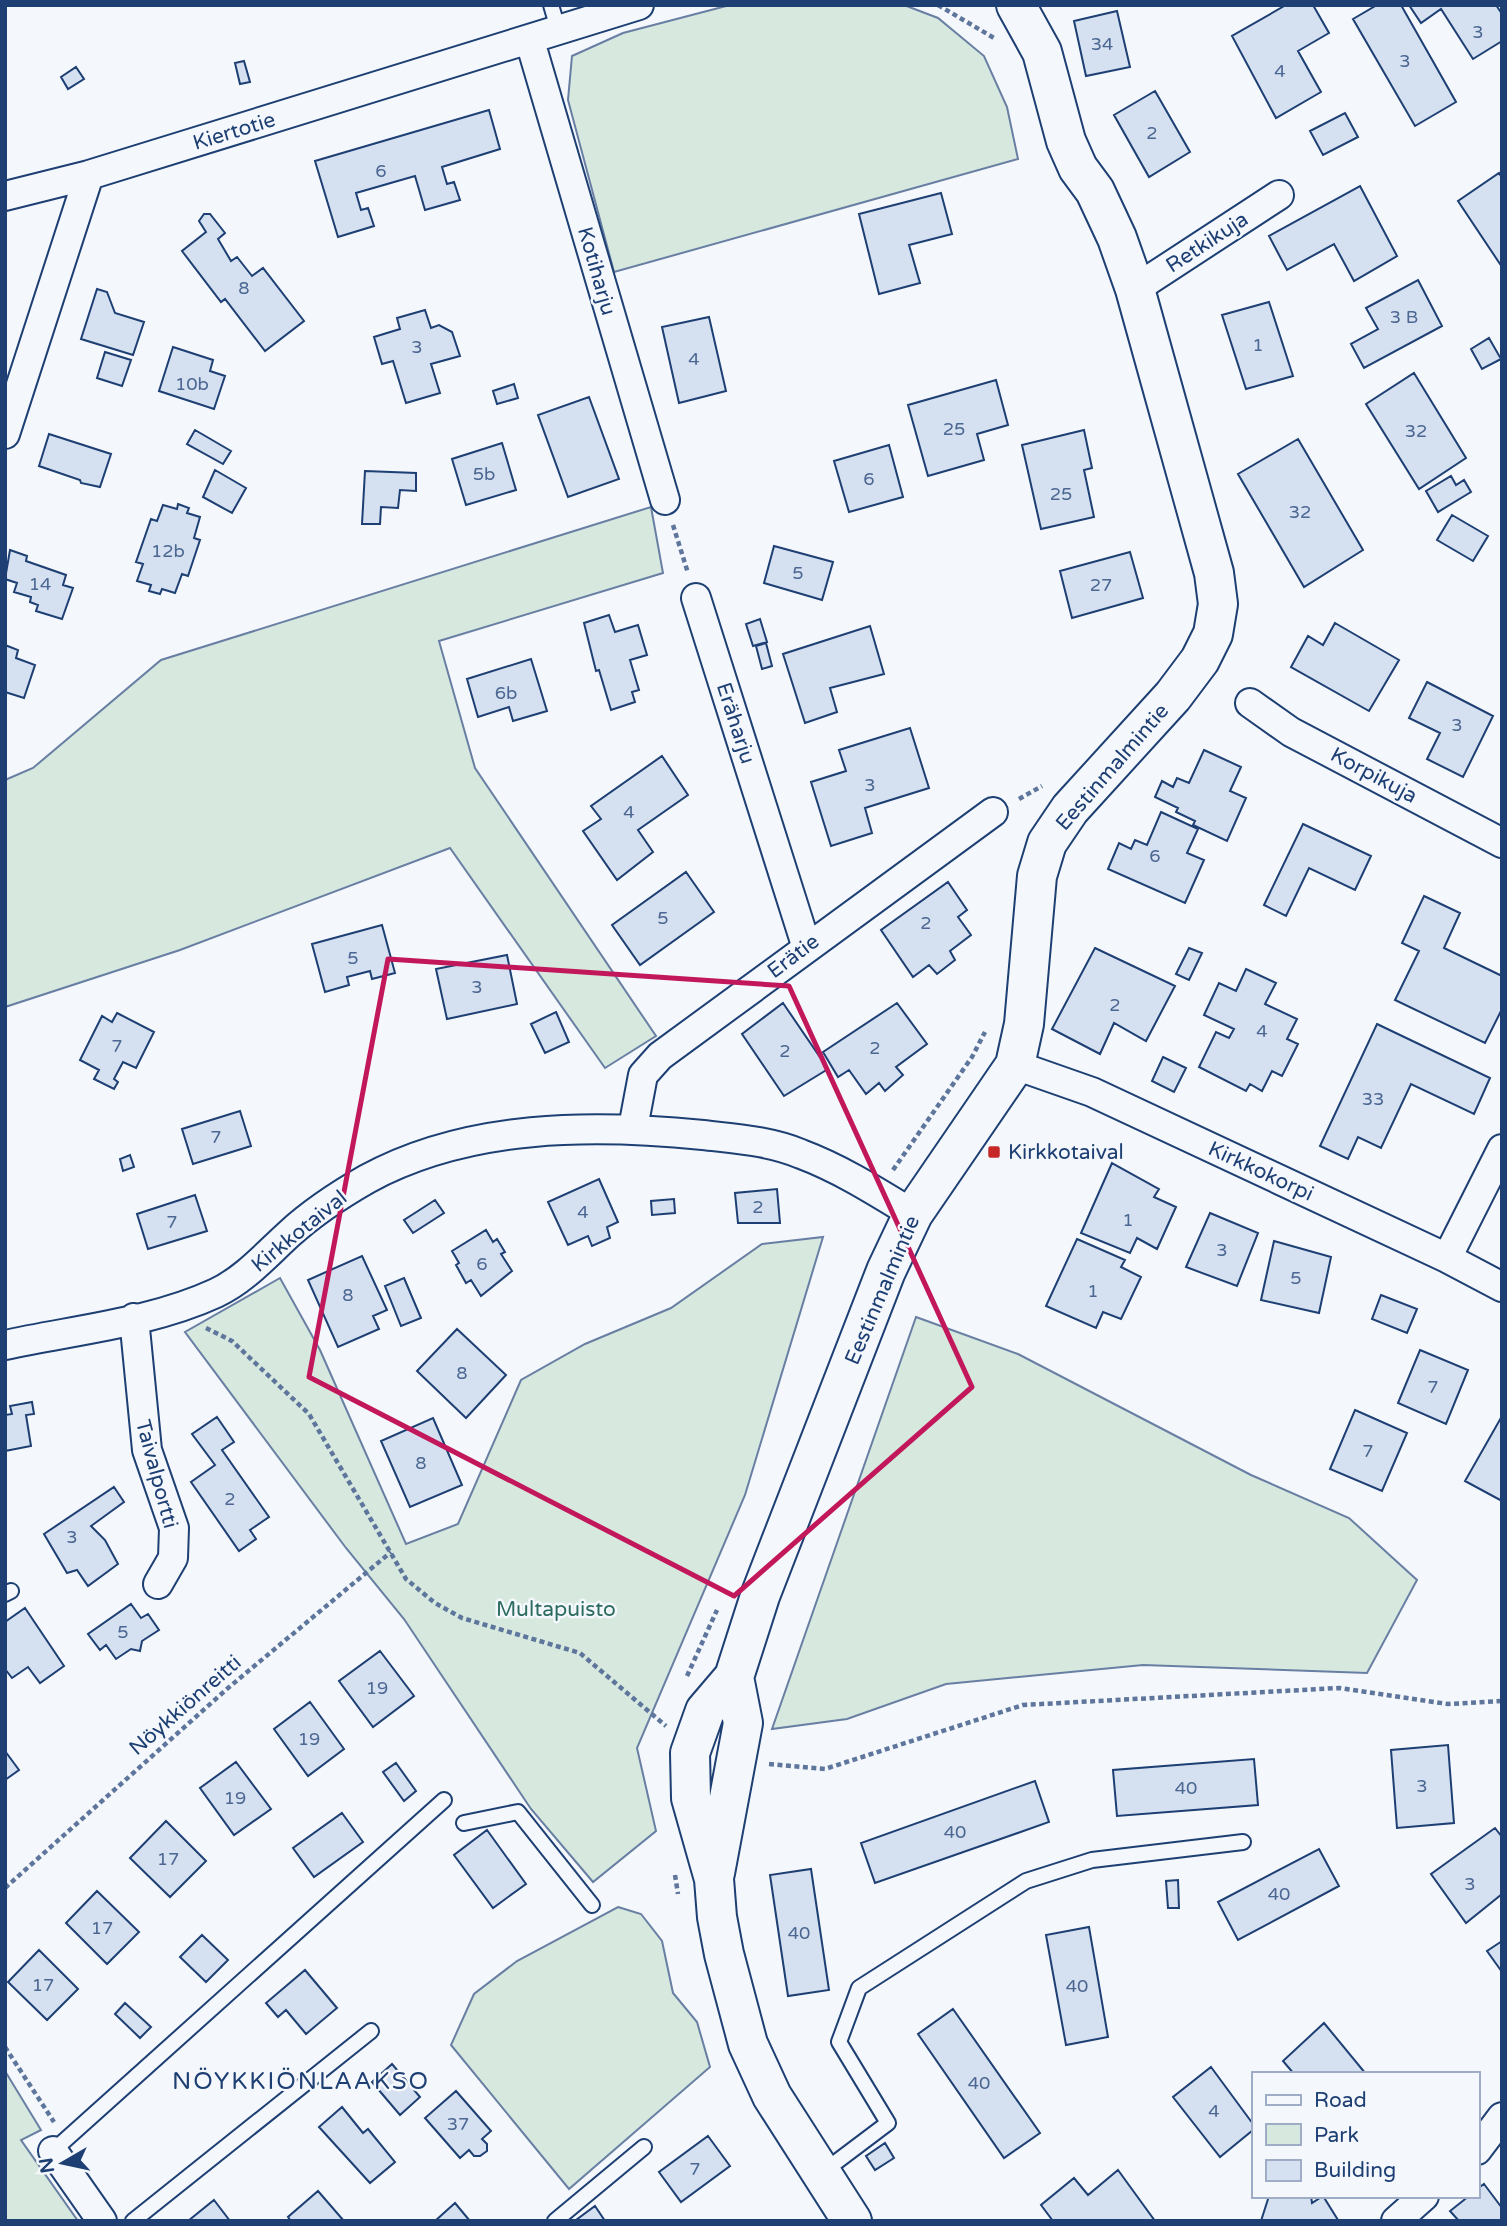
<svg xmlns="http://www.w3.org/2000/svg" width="1507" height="2226" viewBox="0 0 1507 2226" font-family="'Varela Round',sans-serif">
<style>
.green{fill:#d7e8df;stroke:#687fa3;stroke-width:2}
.building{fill:#d5e0f0;stroke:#1d3f73;stroke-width:2}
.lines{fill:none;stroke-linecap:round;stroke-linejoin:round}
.lane-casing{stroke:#1d3f73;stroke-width:18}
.street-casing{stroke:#1d3f73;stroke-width:32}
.secondary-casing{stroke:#1d3f73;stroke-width:42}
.path{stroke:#5e769c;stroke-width:4.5;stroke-dasharray:5 3.5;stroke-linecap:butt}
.lane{stroke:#f4f7fb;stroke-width:14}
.street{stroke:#f4f7fb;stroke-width:28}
.secondary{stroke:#f4f7fb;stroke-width:38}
.marked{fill:none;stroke:#c2185b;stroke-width:5;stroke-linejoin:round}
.poi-dot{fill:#c62828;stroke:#f4f7fb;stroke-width:2.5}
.labels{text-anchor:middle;stroke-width:5;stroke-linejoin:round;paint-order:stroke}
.number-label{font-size:18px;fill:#4b6792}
.street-label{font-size:21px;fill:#1d3f73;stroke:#f4f7fb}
.poi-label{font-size:21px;fill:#1d3f73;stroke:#f4f7fb;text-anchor:start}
.park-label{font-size:21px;fill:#2c6c60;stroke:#f4f7fb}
.quarter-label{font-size:24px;letter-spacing:2px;fill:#1d3f73;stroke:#f4f7fb}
</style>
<rect width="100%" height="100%" fill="#f4f7fb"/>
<path class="green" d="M730,5H904L938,18L984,56L1007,107L1018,159L614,272L568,100L572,56L623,33Z
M651,507L663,573L439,641L475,768L656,1036L605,1068L450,848L180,950L5,1007V780L33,768L161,660Z
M823,1237L745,1495L637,1748L656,1831L593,1882L531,1809L404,1619L346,1548L185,1332L280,1278L320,1350L406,1544L458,1524L521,1380L585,1344L671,1308L762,1244Z
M916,1317L1018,1354L1251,1475L1349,1518L1417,1580L1367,1673L1143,1665L946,1684L847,1719L772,1729Z
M618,1907L641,1914L662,1941L673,1993L697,2022L710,2067L569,2189L451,2045L474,1994L517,1961Z
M5,2071L41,2130L21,2140L78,2221H5Z"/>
<path class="building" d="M1286,5H1313L1329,33L1298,51L1321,92L1276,118L1232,36Z
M1377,5H1401L1456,102L1415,126L1353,19Z
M1409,5H1496L1502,14V41L1473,59L1441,9L1421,23Z
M1117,11L1130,67L1086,76L1074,21Z
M244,61L250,82L240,84L235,63Z
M76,67L84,79L68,89L61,77Z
M1155,91L1190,152L1149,177L1114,115Z
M489,110L500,149L442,167L447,184L454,182L460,200L425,210L415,176L356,193L361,210L368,208L374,226L338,237L315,161Z
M1345,113L1358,137L1323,155L1310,131Z
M1499,173L1502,178V267L1458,201Z
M1360,186L1397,256L1354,281L1334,244L1287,270L1269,236Z
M941,193L952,234L909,245L920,283L879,294L859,214Z
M204,214H210L225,233L218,239L231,261L237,257L252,276L263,268L304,321L265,351L225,299L221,302L182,251L206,232L199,221Z
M1418,280L1442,326L1364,368L1351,344L1378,329L1366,308Z
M97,289L107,292L115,313L144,322L133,355L81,339Z
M1269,302L1293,376L1246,389L1222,315Z
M425,310L431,328L439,325L452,332L460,356L431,364L440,393L406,403L393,361L382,364L374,337L400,329L397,318Z
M709,317L726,391L679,403L662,327Z
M1489,338L1501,359L1482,369L1471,349Z
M173,347L213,360L210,371L225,376L214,409L159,391Z
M105,352L131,360L122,386L97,378Z
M1414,373L1466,458L1419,489L1366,404Z
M996,380L1008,425L977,434L984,460L928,476L908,405Z
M514,384L518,398L497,404L493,391Z
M589,397L619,479L568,497L538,415Z
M195,430L231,451L223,464L187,444Z
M1084,430L1092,468L1084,470L1094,517L1041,529L1022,445Z
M49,434L111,454L100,487L81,483L80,480L39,466Z
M1298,439L1363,550L1304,587L1238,474Z
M502,443L516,490L466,505L452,459Z
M889,445L903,497L849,512L834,461Z
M215,470L246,488L232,513L203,497Z
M365,471L416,473V491L400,490L398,508L381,507L380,524H362Z
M1451,476L1456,485L1464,480L1471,492L1438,512L1426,491Z
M178,504L189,508L187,513L200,517L194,538L200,540L188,576L182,574L175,593L162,589L160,594L149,591L151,585L137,581L143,564L136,562L151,519L157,521L163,505L177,509Z
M1452,515L1488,536L1473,561L1437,540Z
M774,546L833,562L822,600L764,583Z
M10,550L27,556L26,561L66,575L63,585L73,588L62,619L36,611L38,605L30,602L31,597L14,592L17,583L5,579Z
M1130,552L1143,598L1072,618L1060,571Z
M609,615L615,632L638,625L647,655L630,660L639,690L632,692L635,702L611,710L599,670L596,671L584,623Z
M760,619L767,642L753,646L746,624Z
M1335,623L1399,660L1369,711L1291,667L1308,636L1323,645Z
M870,626L884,674L830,688L837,712L805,723L783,654Z
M766,643L772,666L762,669L756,646Z
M5,645L18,650L16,658L35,665L24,698L5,692Z
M531,659L547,711L513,721L509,707L478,717L467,679Z
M1427,682L1493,716L1463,777L1427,759L1440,733L1409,718Z
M910,728L929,788L865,808L872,833L831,846L811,782L846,771L839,750Z
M1204,750L1241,767L1230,791L1246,798L1227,841L1193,825L1195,821L1176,812L1178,808L1155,797L1162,781L1173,787L1177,778L1189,783Z
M662,756L688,795L638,830L653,852L617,880L583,831L601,819L591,806Z
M1161,812L1198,829L1187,853L1204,860L1185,903L1108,869L1119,843L1131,849L1135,840L1147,845Z
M1303,824L1371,856L1355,890L1309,868L1286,916L1264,905Z
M686,872L714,912L640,965L612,925Z
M948,882L967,910L958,917L971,935L950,951L955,960L937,974L929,965L913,977L881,930Z
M1424,896L1460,913L1444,948L1502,976V1009L1485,1043L1395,1000L1419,951L1402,943Z
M382,925L395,973L372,979L370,971L347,977L349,985L325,992L312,944Z
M1095,948L1175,986L1146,1041L1114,1023L1100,1054L1052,1029Z
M1189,948L1202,953L1189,980L1176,974Z
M507,955L517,1004L447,1019L436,969Z
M1246,969L1276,983L1265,1004L1297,1019L1287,1039L1298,1044L1282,1076L1272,1071L1262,1091L1250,1084L1246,1091L1199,1067L1216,1032L1229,1038L1234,1029L1204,1015L1219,983L1236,991Z
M783,1003L828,1069L784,1096L742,1034Z
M897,1003L927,1044L896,1067L903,1075L885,1091L879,1083L866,1094L849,1070L838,1077L823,1052Z
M556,1012L569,1042L545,1053L531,1024Z
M117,1013L154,1032L136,1068L123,1062L114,1079L118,1082L114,1089L94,1079L99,1070L80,1060L102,1016L112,1022Z
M1377,1024L1490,1078L1474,1114L1411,1084L1381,1148L1358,1137L1348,1159L1320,1146Z
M1163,1057L1186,1068L1174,1092L1152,1081Z
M240,1111L251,1146L193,1164L182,1129Z
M130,1155L134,1167L123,1171L120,1159Z
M1112,1163L1159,1189L1154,1197L1176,1207L1157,1249L1137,1238L1130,1253L1081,1233Z
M599,1179L618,1222L607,1227L610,1238L592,1246L588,1236L568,1245L548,1202Z
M777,1189L780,1223H738L735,1193Z
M195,1195L207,1231L148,1249L137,1214Z
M674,1199L675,1213L652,1215L651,1201Z
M435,1200L444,1213L413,1233L404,1220Z
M1210,1213L1258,1233L1237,1286L1186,1267Z
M486,1230L493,1242L497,1239L505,1252L501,1254L512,1271L481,1296L471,1280L466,1283L456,1265L459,1263L452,1251Z
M1077,1239L1125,1260L1121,1267L1141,1277L1121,1319L1103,1312L1096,1328L1046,1306Z
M1274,1241L1331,1257L1319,1313L1261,1300Z
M362,1256L387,1310L373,1316L379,1329L338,1347L308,1280Z
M404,1278L421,1318L401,1326L385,1286Z
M1381,1295L1417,1309L1407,1333L1372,1319Z
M457,1329L506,1375L466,1418L417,1371Z
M1420,1350L1468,1370L1446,1424L1398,1403Z
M32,1402L34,1414L26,1415L31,1446L5,1451V1415L12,1414L10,1406Z
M1355,1410L1407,1433L1382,1491L1330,1469Z
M1502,1416V1501L1465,1481Z
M217,1417L234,1442L222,1450L269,1517L250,1530L256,1539L239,1551L191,1482L215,1465L192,1434Z
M433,1418L462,1485L410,1507L381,1441Z
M114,1487L124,1502L91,1526L105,1540L118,1564L88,1586L77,1570L67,1573L44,1534Z
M131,1604L141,1618L148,1614L159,1630L142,1641L140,1651L131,1649L116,1659L106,1645L100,1650L88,1634Z
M25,1608L64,1666L40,1683L28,1667L12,1678L5,1669V1622Z
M380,1651L414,1696L373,1727L339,1681Z
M310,1702L344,1749L308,1776L274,1729Z
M1448,1745L1454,1823L1397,1828L1391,1750Z
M5,1751L19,1770L5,1780Z
M1254,1759L1258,1805L1117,1816L1113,1770Z
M236,1762L271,1809L234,1835L200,1788Z
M396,1763L416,1791L404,1801L383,1772Z
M1035,1781L1049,1822L875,1883L861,1843Z
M342,1813L363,1842L314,1877L293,1848Z
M166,1821L206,1861L170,1897L130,1858Z
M1495,1828L1502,1837V1894L1466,1923L1431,1874Z
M487,1830L526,1884L493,1908L454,1855Z
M1319,1849L1339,1886L1238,1940L1218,1902Z
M811,1869L829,1990L788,1996L770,1875Z
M1178,1880L1179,1908H1168L1166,1881Z
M97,1891L139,1932L107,1964L66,1923Z
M1089,1927L1108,2037L1066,2045L1046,1935Z
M202,1935L228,1960L206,1982L180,1957Z
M1502,1941V1972L1487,1951Z
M39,1950L78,1989L47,2020L8,1982Z
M305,1970L337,2008L306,2034L286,2010L278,2017L266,2003Z
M125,2003L151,2027L140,2038L115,2014Z
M953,2009L1040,2133L1004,2158L918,2034Z
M1324,2023L1366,2074H1294L1283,2061Z
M392,2064L420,2097L400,2115L372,2082Z
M1211,2067L1253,2124V2130L1220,2157L1173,2097Z
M456,2091L491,2131L482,2139L487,2144V2151L480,2156H474L469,2150L460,2158L425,2118Z
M342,2107L363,2133L368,2129L395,2162L370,2183L319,2127Z
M708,2136L730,2166L681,2202L659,2172Z
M885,2143L894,2158L875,2170L866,2156Z
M1118,2170L1155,2221H1053L1041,2205L1074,2178L1088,2195Z
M1484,2184L1502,2208V2221H1459L1450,2211L1469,2196H1477V2189Z
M318,2191L344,2221H291L288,2217Z
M1269,2196H1311L1312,2203L1323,2196L1338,2220L1261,2221Z
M214,2200L230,2221H188Z
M455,2203L470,2221H435Z
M595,2206L605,2221H576V2220Z"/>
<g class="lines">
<g class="lane-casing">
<path id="lane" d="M551,5L559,32
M5,1594L11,1591
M464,1823L518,1812L592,1905
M53,2151L444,1800
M823,2172L888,2123L839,2042L859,1988L1026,1881L1092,1860L1243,1842
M133,2221L371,2031
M555,2221L644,2147"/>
</g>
<g class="street-casing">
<path id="street" d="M530,41L665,500
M5,196L89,175
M1135,289L1279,195
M5,434L89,175L639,5
M696,598L806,945
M1250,703L1291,732L1502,843
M1015,1065L1092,1092L1447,1258L1502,1287
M633,1128L643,1075L660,1056L993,812
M1447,1258L1502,1149
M134,1318L147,1450L174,1528L173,1558L158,1584
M5,1345C74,1330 151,1323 216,1293C244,1280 266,1255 289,1234C313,1212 339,1195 367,1179C468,1124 592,1124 703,1135C737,1139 770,1141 801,1154C841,1169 877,1192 913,1214
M1477,2150L1502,2117
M53,2151L102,2221
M1396,2221L1424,2196"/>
</g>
<g class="secondary-casing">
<path id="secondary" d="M715,1873L743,1723L734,1677
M852,2221L772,2096L748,2044L724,1954L717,1917L714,1879L691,1798L690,1753L705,1711L734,1677L760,1596L886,1271L913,1214L1015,1065L1024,1024L1037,876L1047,843L1070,809L1173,696L1200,660L1213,634L1218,604L1214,573L1135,289L1117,238L1095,191L1078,168L1066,141L1042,52L1016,5"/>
</g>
<path class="path" d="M938,5L994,38
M673,525L688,573
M1019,799L1042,786
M893,1170L972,1057L985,1032
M206,1328L232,1341L309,1414L406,1579L435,1603L462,1618L580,1653L666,1726
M687,1676L717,1610
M769,1764L825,1769L1023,1705L1339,1688L1448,1704L1502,1701
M675,1875L678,1894
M5,1888L228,1688L391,1552
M5,2047L54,2122"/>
<use href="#lane" class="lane"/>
<use href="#street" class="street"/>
<use href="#secondary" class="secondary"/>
</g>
<path class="marked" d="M388,959L789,986L972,1387L734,1596L309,1377Z"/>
<rect class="poi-dot" x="987" y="1145" width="14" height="14" rx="3.5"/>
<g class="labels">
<g class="number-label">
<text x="1478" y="38">3</text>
<text x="1102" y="50">34</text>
<text x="1405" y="67">3</text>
<text x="1280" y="77">4</text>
<text x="1152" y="139">2</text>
<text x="381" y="177">6</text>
<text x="244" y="294">8</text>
<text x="1404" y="323">3 B</text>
<text x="1258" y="351">1</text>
<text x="417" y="353">3</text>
<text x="694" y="365">4</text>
<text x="192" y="390">10b</text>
<text x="954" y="435">25</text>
<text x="1416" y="437">32</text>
<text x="484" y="480">5b</text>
<text x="869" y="485">6</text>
<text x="1061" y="500">25</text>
<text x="1300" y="518">32</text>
<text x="168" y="557">12b</text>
<text x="798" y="579">5</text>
<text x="40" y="590">14</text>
<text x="1101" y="591">27</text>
<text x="506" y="699">6b</text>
<text x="1457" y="731">3</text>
<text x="870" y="791">3</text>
<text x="629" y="818">4</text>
<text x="1155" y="862">6</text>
<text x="663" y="924">5</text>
<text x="926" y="929">2</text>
<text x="353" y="964">5</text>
<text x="477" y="993">3</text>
<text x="1115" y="1011">2</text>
<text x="1262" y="1037">4</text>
<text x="117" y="1052">7</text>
<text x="875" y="1054">2</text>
<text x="785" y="1057">2</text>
<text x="1373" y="1105">33</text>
<text x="216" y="1143">7</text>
<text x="758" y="1213">2</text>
<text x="583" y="1218">4</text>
<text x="1128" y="1226">1</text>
<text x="172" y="1228">7</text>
<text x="1222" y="1256">3</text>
<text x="482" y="1270">6</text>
<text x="1296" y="1284">5</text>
<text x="1093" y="1297">1</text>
<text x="348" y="1301">8</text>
<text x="462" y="1379">8</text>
<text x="1433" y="1393">7</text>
<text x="1368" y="1457">7</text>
<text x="421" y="1469">8</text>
<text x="230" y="1505">2</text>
<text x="72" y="1543">3</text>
<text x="123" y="1638">5</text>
<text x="377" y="1694">19</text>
<text x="309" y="1745">19</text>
<text x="1422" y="1792">3</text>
<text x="1186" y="1794">40</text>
<text x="235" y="1804">19</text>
<text x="955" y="1838">40</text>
<text x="168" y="1865">17</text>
<text x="1470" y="1890">3</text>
<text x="1279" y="1900">40</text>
<text x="102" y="1934">17</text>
<text x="799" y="1939">40</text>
<text x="43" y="1991">17</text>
<text x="1077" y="1992">40</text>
<text x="979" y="2089">40</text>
<text x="1214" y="2117">4</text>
<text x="458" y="2130">37</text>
<text x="695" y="2175">7</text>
</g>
<g class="street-label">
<text transform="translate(234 131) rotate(-17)" y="7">Kiertotie</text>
<text transform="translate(1207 242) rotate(-33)" y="7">Retkikuja</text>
<text transform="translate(597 271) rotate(74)" y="7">Kotiharju</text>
<text transform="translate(736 723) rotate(72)" y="7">Eräharju</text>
<text transform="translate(1112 767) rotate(-49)" y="7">Eestinmalmintie</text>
<text transform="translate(1374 775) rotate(28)" y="7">Korpikuja</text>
<text transform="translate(793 956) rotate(-37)" y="7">Erätie</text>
<text transform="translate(1261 1171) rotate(25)" y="7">Kirkkokorpi</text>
<text transform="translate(299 1231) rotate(-39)" y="7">Kirkkotaival</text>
<text transform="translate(882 1290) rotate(-67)" y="7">Eestinmalmintie</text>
<text transform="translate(157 1474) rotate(75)" y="7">Taivalportti</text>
<text transform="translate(185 1705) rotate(-41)" y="7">Nöykkiönreitti</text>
</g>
<g class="poi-label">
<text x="1008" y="1159">Kirkkotaival</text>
</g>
<g class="park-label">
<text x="556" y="1616">Multapuisto</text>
</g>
<g class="quarter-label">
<text x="301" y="2089">NÖYKKIÖNLAAKSO</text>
</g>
</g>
<rect width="1507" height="2226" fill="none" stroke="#1d3f73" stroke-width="14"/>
<rect x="1252" y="2072" width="228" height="126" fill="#f4f7fb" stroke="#9eadc5" stroke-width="2"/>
<rect x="1266" y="2095" width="35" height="10" fill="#f4f7fb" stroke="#9eadc5" stroke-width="2"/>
<text x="1314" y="2107" font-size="21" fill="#1d3f73">Road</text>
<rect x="1266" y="2124" width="35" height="21" fill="#d7e8df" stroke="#9eadc5" stroke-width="2"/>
<text x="1314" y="2142" font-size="21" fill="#1d3f73">Park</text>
<rect x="1266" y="2160" width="35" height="21" fill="#d5e0f0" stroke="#9eadc5" stroke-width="2"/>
<text x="1314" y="2177" font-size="21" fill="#1d3f73">Building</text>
<g transform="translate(63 2163) rotate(261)" stroke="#f4f7fb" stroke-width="5" paint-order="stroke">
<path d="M0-5L12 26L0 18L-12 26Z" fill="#1d3f73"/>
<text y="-10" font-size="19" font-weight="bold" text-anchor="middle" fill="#1d3f73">N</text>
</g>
</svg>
